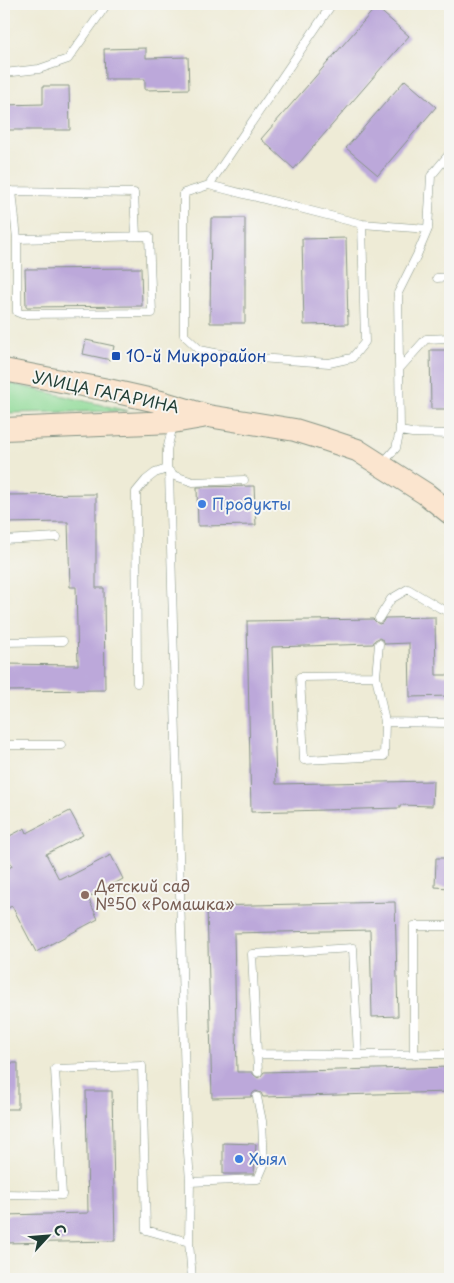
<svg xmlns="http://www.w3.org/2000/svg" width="454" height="1283" viewBox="0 0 454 1283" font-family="'Playpen Sans',sans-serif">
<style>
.green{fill:#8fda97;stroke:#578c66}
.building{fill:#bca8da}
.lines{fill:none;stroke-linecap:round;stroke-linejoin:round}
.service-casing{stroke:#869485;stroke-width:9}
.secondary-casing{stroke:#869485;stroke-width:24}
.service{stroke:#fff;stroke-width:8}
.secondary{stroke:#fbe5cf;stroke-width:22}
.transit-dot{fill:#1a4fb4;stroke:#f6f6f2;stroke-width:2}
.shop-dot{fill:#3f7fe0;stroke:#f6f6f2;stroke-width:2}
.education-dot{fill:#8d6e63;stroke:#f6f6f2;stroke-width:2}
.labels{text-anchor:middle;stroke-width:4;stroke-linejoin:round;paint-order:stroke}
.transit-label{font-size:16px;fill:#164399;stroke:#f6f6f2;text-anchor:start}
.street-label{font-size:16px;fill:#1f3d34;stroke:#f6f6f2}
.shop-label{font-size:16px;fill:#366cbe;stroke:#f6f6f2;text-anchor:start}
.education-label{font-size:16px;fill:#785e54;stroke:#f6f6f2;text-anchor:start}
</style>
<rect width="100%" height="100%" fill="#f6f6f2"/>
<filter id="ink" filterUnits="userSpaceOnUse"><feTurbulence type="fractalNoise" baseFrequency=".02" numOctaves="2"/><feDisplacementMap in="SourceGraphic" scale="10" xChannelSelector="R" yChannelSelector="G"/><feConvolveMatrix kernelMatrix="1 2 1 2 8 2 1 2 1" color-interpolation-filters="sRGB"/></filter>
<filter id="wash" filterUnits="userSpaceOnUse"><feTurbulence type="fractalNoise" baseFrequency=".0096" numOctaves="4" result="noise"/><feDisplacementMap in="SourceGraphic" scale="20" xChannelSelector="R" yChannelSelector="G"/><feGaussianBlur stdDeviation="1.12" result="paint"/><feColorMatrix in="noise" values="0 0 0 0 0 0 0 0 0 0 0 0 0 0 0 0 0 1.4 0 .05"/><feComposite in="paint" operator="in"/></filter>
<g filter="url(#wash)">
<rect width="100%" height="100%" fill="#eeebd6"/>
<path class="green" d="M4,382L128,411L4,413Z"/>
<g id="blocks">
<path class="building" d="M376,7L409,36L294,169L261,139Z
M146,48V58L188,57L189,89L145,90V79H105L104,49Z
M405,80L436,107L378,175L346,148Z
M43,86H69L70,130H4V105L43,104Z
M211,218H245V323H210Z
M346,238L348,324L304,325L302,239Z
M141,268L142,306L26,307L25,269Z
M86,340L114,346L111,360L83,354Z
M430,350H450V409H431Z
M254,486L256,525L198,526L197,487Z
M96,494V588H104L105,690L4,691V664L78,665L76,587H70L68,522L4,523V495Z
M435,617L436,675H450V696L410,697L409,643L385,644L383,640L379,638L375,640L373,644L272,647L276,784L433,781L432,806L400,805V808L251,812L247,621L373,619L376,622L379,624L382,623L385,618Z
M70,811L83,835L46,854L59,879L67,875L68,877L111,855L123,879L88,898L98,919L36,952L12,906L4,910V871L12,866L4,850V839L25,828L27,833Z
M436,858H450V888L435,887Z
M395,902L398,1016L372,1017L370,930L234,933L237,1072H252L254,1075L258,1078L261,1076L264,1072L450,1067V1092L263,1097L261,1093L256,1091L253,1093L251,1097L212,1098L207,906Z
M4,1063H18V1109H4Z
M86,1091H112L115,1241L4,1243V1215L88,1213Z
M223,1143L256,1144L254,1174H223Z"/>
</g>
</g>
<g filter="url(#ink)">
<use href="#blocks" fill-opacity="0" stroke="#869485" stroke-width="1"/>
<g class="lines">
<g class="service-casing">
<path id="service" d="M332,4L209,185L184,193V335L200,350L230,356L329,363L352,358L365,342L362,224
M4,73L39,69L68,59L107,4
M209,185L362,224L428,229L431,176L450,153
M4,190L12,191L134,193L136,236
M12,191L17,239V312L22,314L152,313L149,236L17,239
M437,278L450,277
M399,369L426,339L450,338
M400,431L412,433L450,434
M383,463L396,448L400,431L398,293L417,255L428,229
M169,471L186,1122L190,1182L189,1242L192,1279
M169,471L175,476L193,482L244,480
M4,540L57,537
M379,618L391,599L408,589L440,608L450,612
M4,642L63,641
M379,644L376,676L385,722L450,723
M376,676L300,677L304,760L384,756L385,722
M137,683L136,492L146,480L155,473L167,469V450L173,425
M4,745H61
M256,1054L358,1055
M414,1055V926H450
M258,1072L252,954L353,948L358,1055L450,1054
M190,1182L258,1179L264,1165L262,1121L257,1097
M4,1194L62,1195L55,1069L142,1066L146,1230L189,1242"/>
</g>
<g class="secondary-casing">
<path id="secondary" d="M4,370L108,390L161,402L208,416L295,430L327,440L357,450L426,494L450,513
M4,429L173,422L202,417"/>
</g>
<use href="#service" class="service"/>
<use href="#secondary" class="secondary"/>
</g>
</g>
<rect class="transit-dot" x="111" y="351" width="10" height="10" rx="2.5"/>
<g class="shop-dot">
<circle cx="202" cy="504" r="5"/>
<circle cx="239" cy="1159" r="5"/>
</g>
<circle class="education-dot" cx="85" cy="895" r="5"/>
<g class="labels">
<g class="transit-label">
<text x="126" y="362">10-й Микрорайон</text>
</g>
<g class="street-label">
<text transform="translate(106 392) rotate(12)" y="6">УЛИЦА ГАГАРИНА</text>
</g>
<g class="shop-label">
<text x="212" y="510">Продукты</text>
<text x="249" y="1165">Хыял</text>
</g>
<g class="education-label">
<text x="95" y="892">Детский сад<tspan x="95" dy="18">№50 «Ромашка»</tspan></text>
</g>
</g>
<rect width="454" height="1283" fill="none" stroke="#f6f6f2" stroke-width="20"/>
<g transform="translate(48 1236) rotate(64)" stroke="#f6f6f2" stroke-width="4" paint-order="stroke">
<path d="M0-4L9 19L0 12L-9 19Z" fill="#1f3d34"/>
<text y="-8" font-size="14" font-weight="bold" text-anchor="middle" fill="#1f3d34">С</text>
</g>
</svg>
